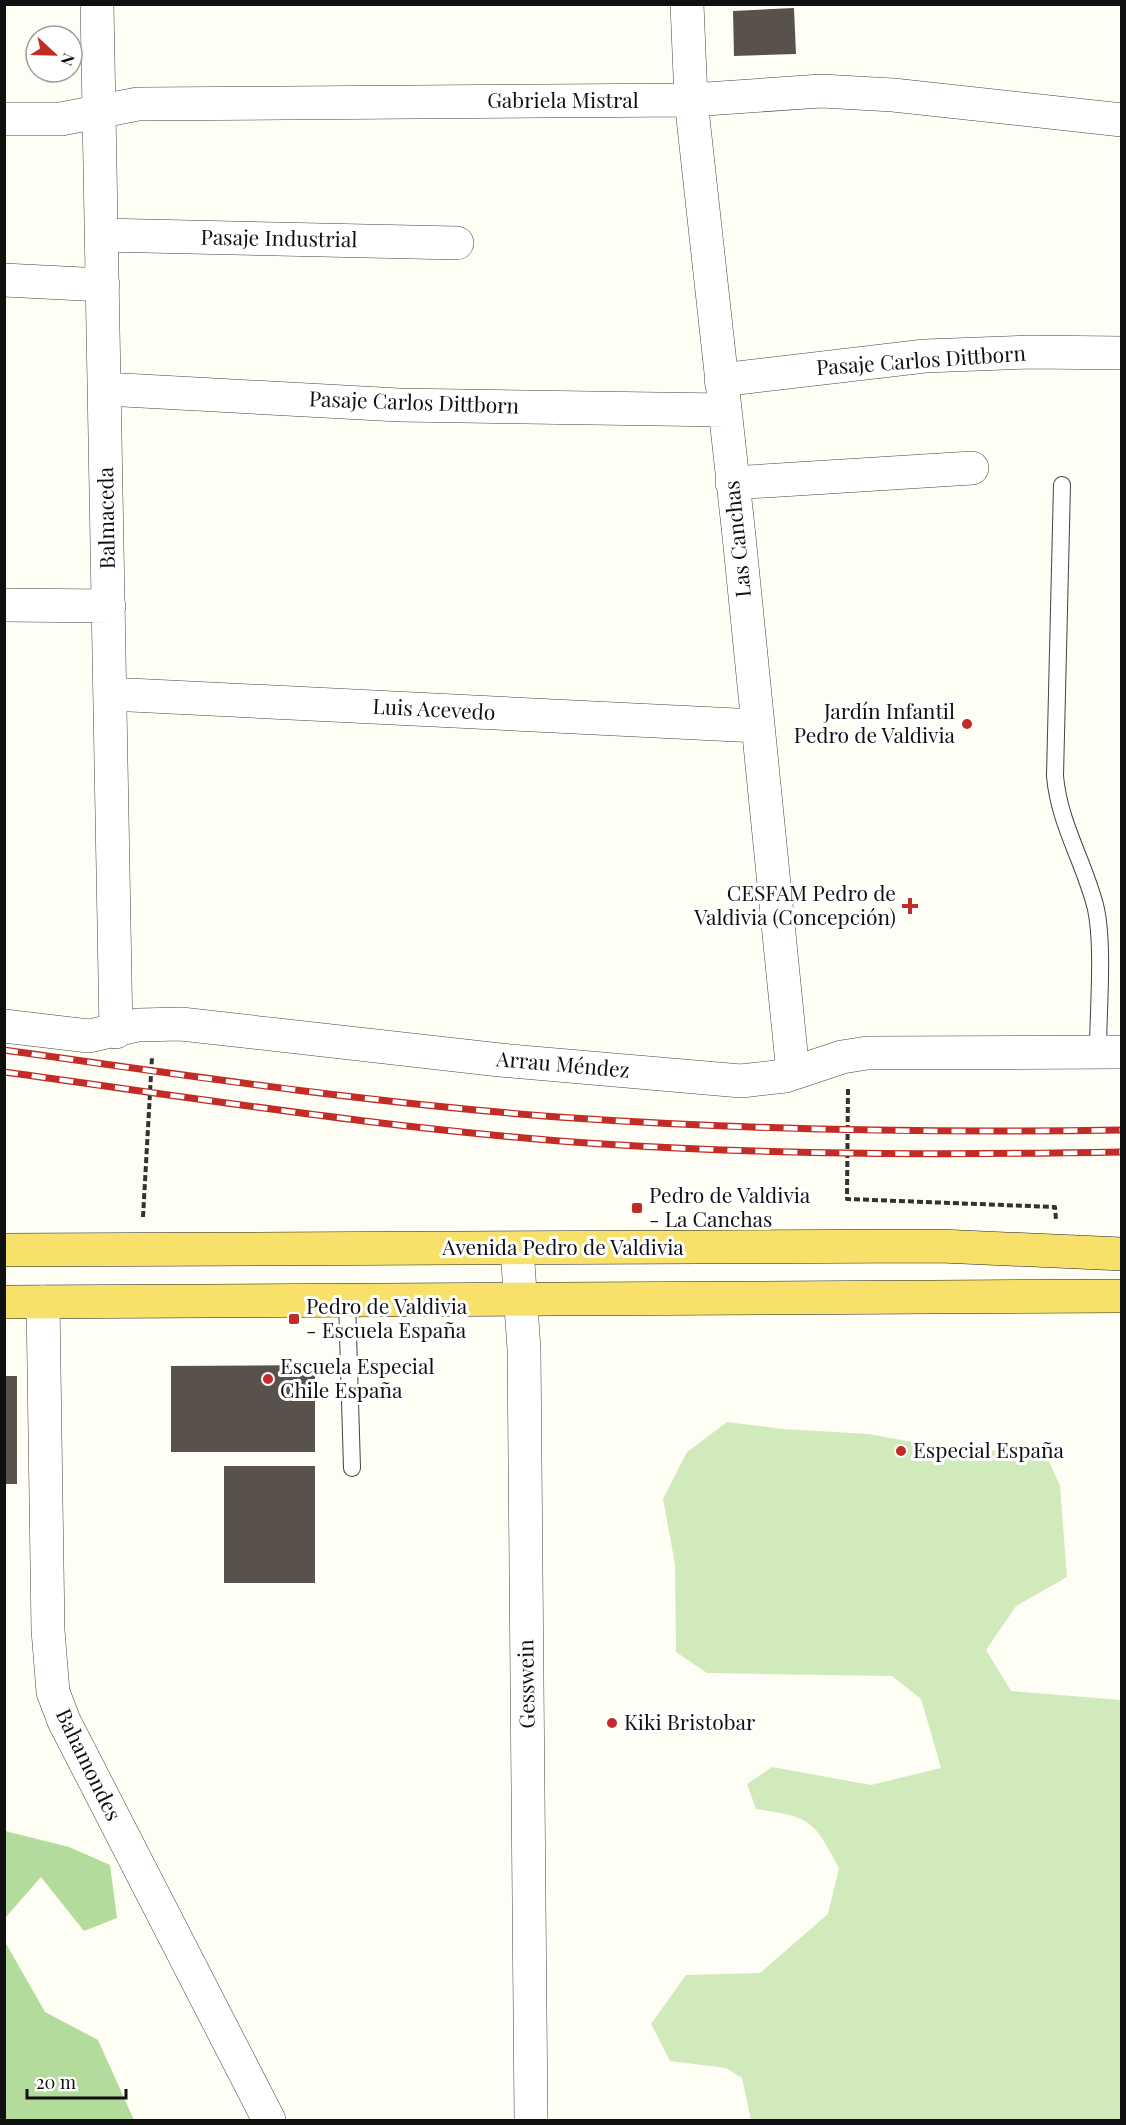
<svg xmlns="http://www.w3.org/2000/svg" width="1126" height="2125" viewBox="0 0 1126 2125" font-family="'Playfair Display',serif">
<style>
.green{fill:#d1eabc}
.forest{fill:#b3db9b}
.building{fill:#59524c}
.lines{fill:none;stroke-linecap:round;stroke-linejoin:round}
.lane-casing{stroke:#434343;stroke-width:18}
.street-casing{stroke:#434343;stroke-width:34}
.primary-casing{stroke:#212121;stroke-width:34}
.path{stroke:#323232;stroke-width:4;stroke-dasharray:6 3;stroke-linecap:butt}
.lane{stroke:#fff;stroke-width:16}
.street{stroke:#fff;stroke-width:33}
.primary{stroke:#f8e16a;stroke-width:33}
.rail-casing{stroke:#c22b26;stroke-width:7}
.rail{stroke:#fff;stroke-width:4.5;stroke-dasharray:14;stroke-linecap:butt}
.poi-dot{fill:#c22b26;stroke:#fff;stroke-width:2}
.labels{text-anchor:middle;stroke-width:6;stroke-linejoin:round;paint-order:stroke}
.street-label{font-size:21px;fill:#101010;stroke:#fff}
.poi-label{font-size:21px;fill:#101010;stroke:#fff;text-anchor:start}
</style>
<rect width="100%" height="100%" fill="#fffef4"/>
<path class="green" d="M727,1422L784,1429L869,1434L965,1452L1043,1448L1060,1486L1067,1577L1016,1606L986,1650L1011,1691L1121,1700V2120H751L742,2078L726,2068L670,2061L651,2024L686,1975L760,1973L828,1914L839,1868C813,1819 811,1817 756,1809L747,1784L772,1767L871,1785L941,1768L921,1699L892,1676L707,1673L676,1652L675,1564L663,1499L687,1452Z"/>
<path class="forest" d="M5,1831L69,1847L110,1865L117,1918L84,1931L41,1877L5,1918Z
M4,1940L45,2012L98,2040L134,2120H5Z"/>
<path class="building" d="M794,8L796,54L734,56L733,11Z
M315,1365V1452H171V1366Z
M4,1376H17V1484H4Z
M224,1466H315V1583H224Z"/>
<g class="lines">
<g class="lane-casing">
<path id="lane" d="M1062,485L1055,776C1059,824 1085,863 1096,909C1104,947 1098,1011 1098,1052
M347,1300L352,1468"/>
</g>
<g class="street-casing">
<path id="street" d="M97,4L116,1032
M687,4L691,100L739,536L793,1073
M4,119H61L138,104L691,100L821,91L893,95L1122,120
M102,235L457,243
M4,280L103,285
M721,380L925,356L1031,352L1122,353
M105,389L399,405L724,410
M732,483L972,468
M4,605L109,606
M110,694L757,726
M4,1026L89,1036L138,1025L181,1024L500,1060L741,1081L785,1076L842,1057L867,1053L1122,1052
M517,1249L524,1349L531,2120
M43,1302L48,1630L53,1692L64,1721L269,2120"/>
</g>
<g class="primary-casing">
<path id="primary" d="M4,1250L940,1246L1122,1254
M4,1302L1122,1296"/>
</g>
<path class="path" d="M848,1089L847,1199L1055,1207L1056,1220
M143,1217L152,1057"/>
<use href="#lane" class="lane"/>
<use href="#street" class="street"/>
<use href="#primary" class="primary"/>
<g class="rail-casing">
<path id="rail" d="M4,1050C188,1076 373,1103 558,1117C746,1130 933,1133 1122,1130
M4,1072C203,1099 403,1131 603,1144C776,1155 948,1155 1122,1152"/>
</g>
<use href="#rail" class="rail"/>
</g>
<g class="poi-dot">
<circle cx="967" cy="724" r="6"/>
<path d="M907 897h6v6h6v6h-6v6h-6v-6h-6v-6h6z"/>
<rect x="631" y="1202" width="12" height="12" rx="3"/>
<rect x="288" y="1313" width="12" height="12" rx="3"/>
<circle cx="268" cy="1379" r="6"/>
<circle cx="901" cy="1451" r="6"/>
<circle cx="612" cy="1723" r="6"/>
</g>
<g class="labels">
<g class="street-label">
<text x="563" y="108">Gabriela Mistral</text>
<text transform="translate(279 239) rotate(1)" y="7">Pasaje Industrial</text>
<text transform="translate(921 361) rotate(-4)" y="7">Pasaje Carlos Dittborn</text>
<text transform="translate(414 403) rotate(2)" y="7">Pasaje Carlos Dittborn</text>
<text transform="translate(107 518) rotate(-91)" y="7">Balmaceda</text>
<text transform="translate(738 539) rotate(-96)" y="7">Las Canchas</text>
<text transform="translate(434 710) rotate(3)" y="7">Luis Acevedo</text>
<text transform="translate(563 1065) rotate(5)" y="7">Arrau Méndez</text>
<text x="563" y="1255">Avenida Pedro de Valdivia</text>
<text transform="translate(527 1684) rotate(-91)" y="7">Gesswein</text>
<text transform="translate(88 1765) rotate(64)" y="7">Bahamondes</text>
</g>
<g class="poi-label">
<text x="955" y="719" text-anchor="end">Jardín Infantil<tspan x="955" dy="24">Pedro de Valdivia</tspan></text>
<text x="896" y="901" text-anchor="end">CESFAM Pedro de<tspan x="896" dy="24">Valdivia (Concepción)</tspan></text>
<text x="649" y="1203">Pedro de Valdivia<tspan x="649" dy="24">- La Canchas</tspan></text>
<text x="306" y="1314">Pedro de Valdivia<tspan x="306" dy="24">- Escuela España</tspan></text>
<text x="280" y="1374">Escuela Especial<tspan x="280" dy="24">Chile España</tspan></text>
<text x="913" y="1458">Especial España</text>
<text x="624" y="1730">Kiki Bristobar</text>
</g>
</g>
<rect width="1126" height="2125" fill="none" stroke="#101010" stroke-width="12"/>
<g transform="translate(54 54) rotate(112)"><circle r="28" fill="#ffffff" stroke="#9f9f9f" stroke-width="1.5"/>
<path d="M0-4.5L10 22L0 15L-10 22Z" fill="#c22b26"/>
<text y="-9" font-size="16" font-weight="bold" text-anchor="middle" fill="#101010">N</text>
</g>
<path d="M27 2089v9h99v-9" fill="none" stroke="#101010" stroke-width="3"/>
<text x="36" y="2089" font-size="18" fill="#101010" stroke="#ffffff" stroke-width="4.5" paint-order="stroke">20 m</text>
</svg>
